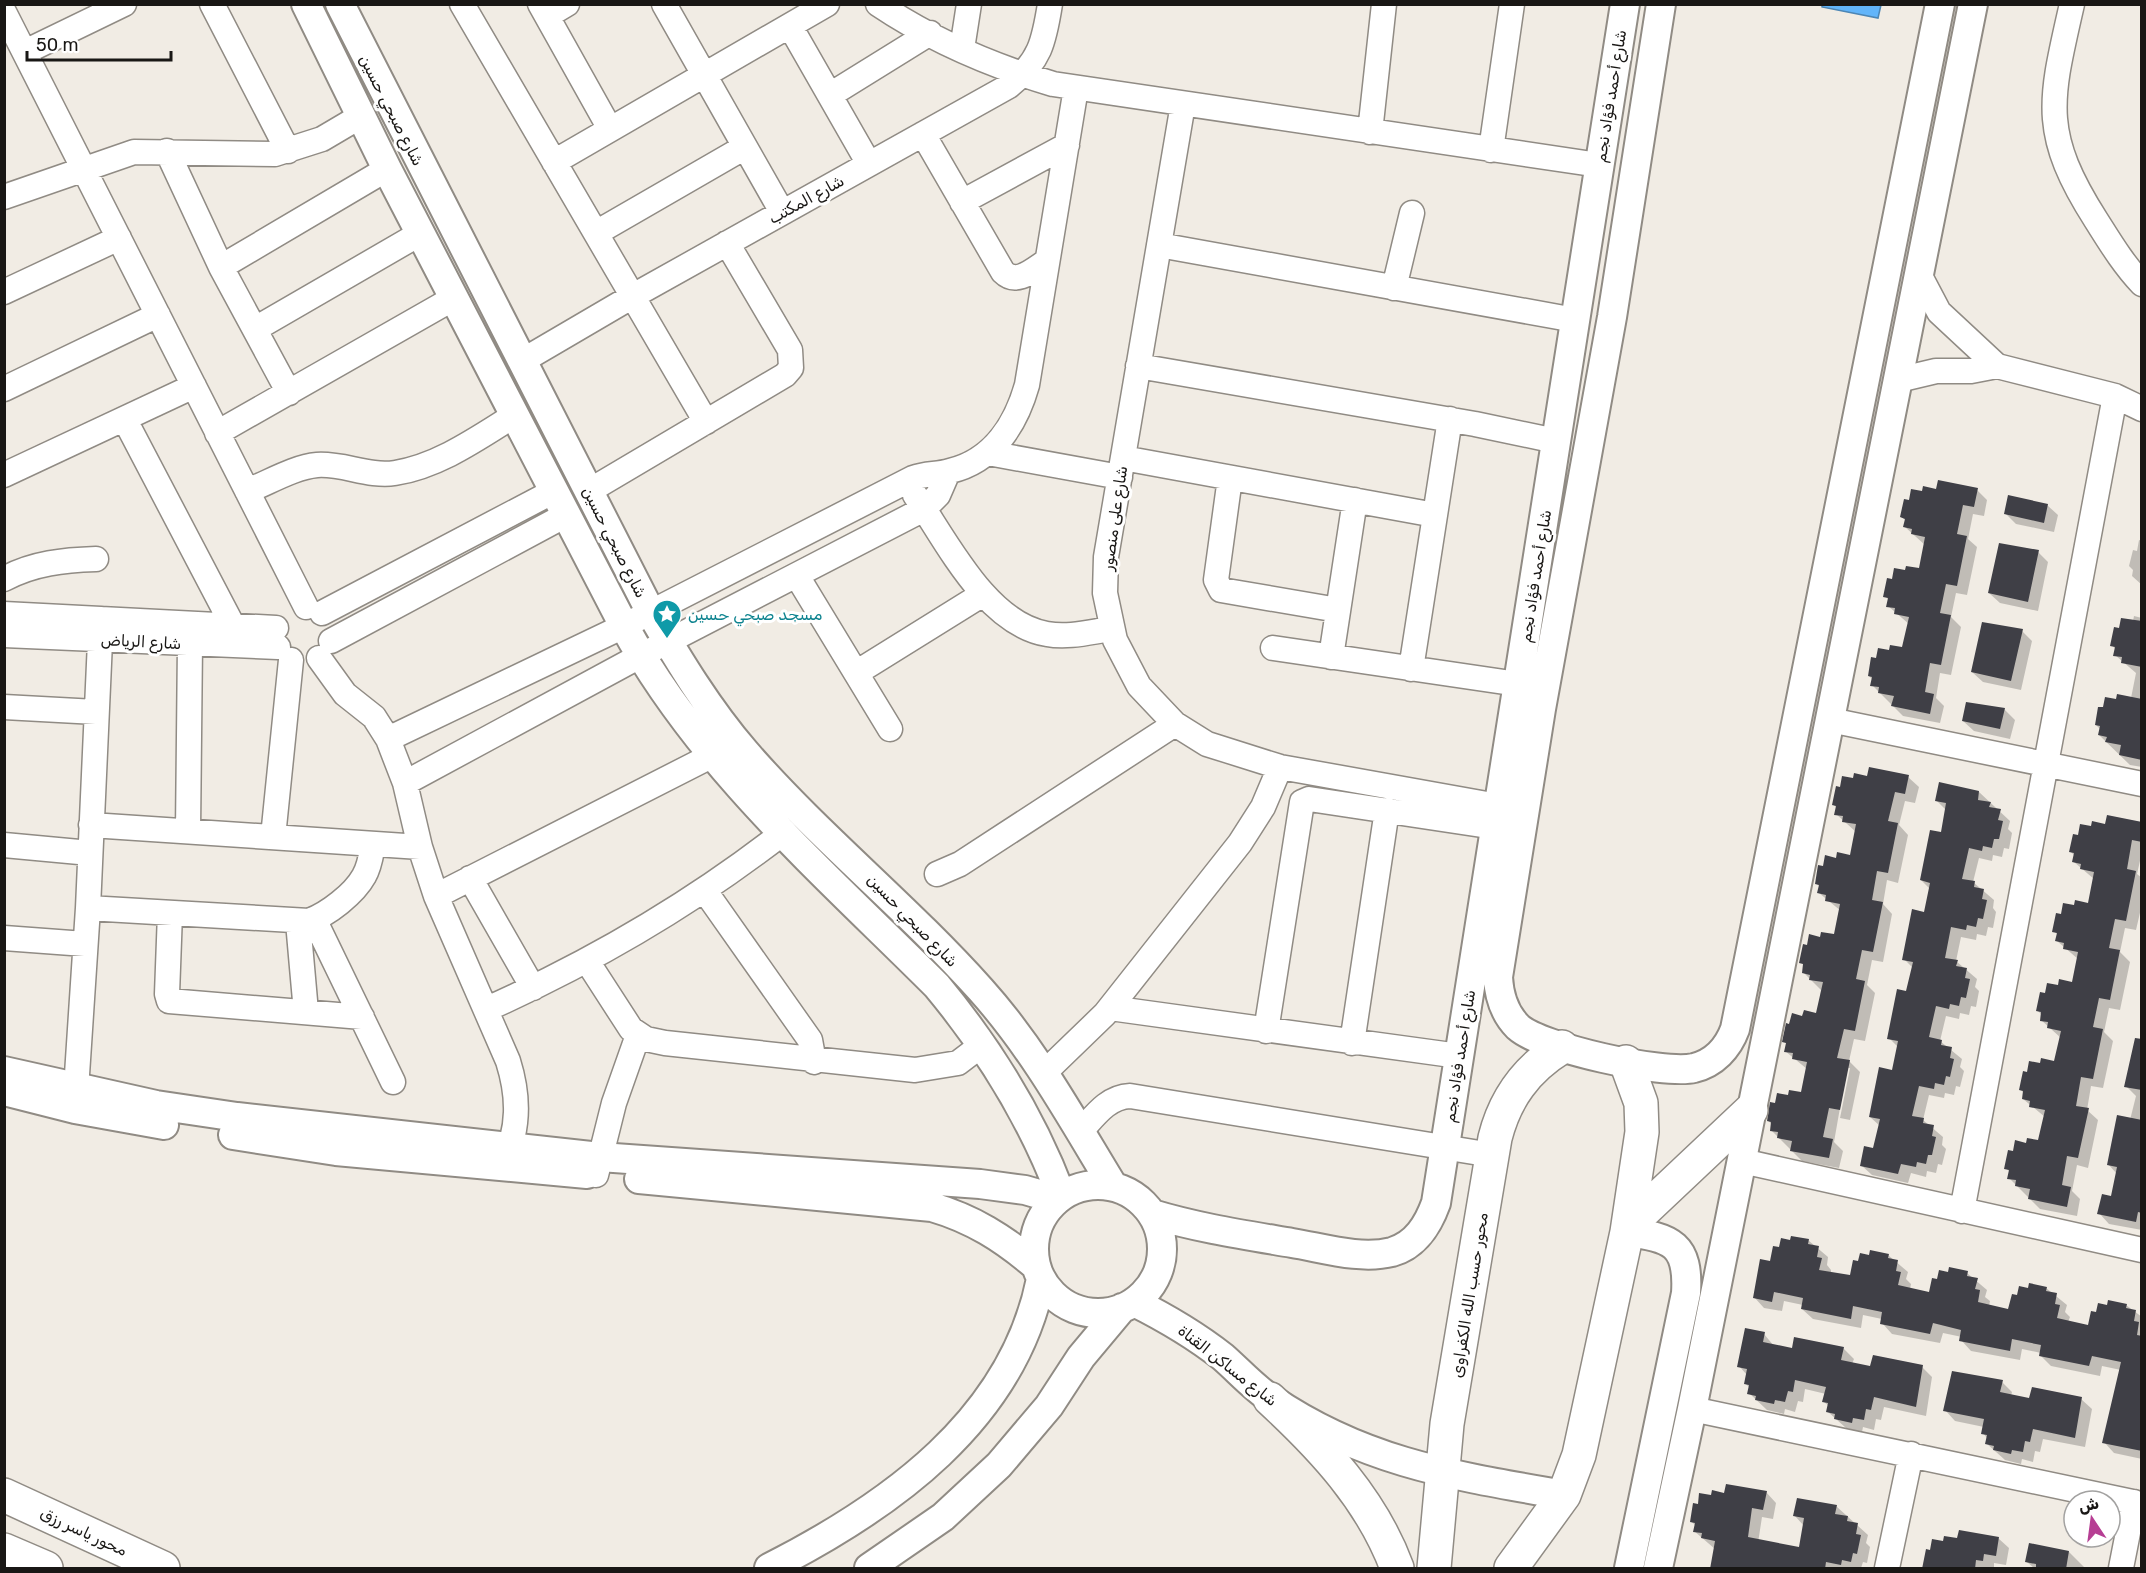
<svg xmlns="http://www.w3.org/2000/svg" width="2146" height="1573" viewBox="0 0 2146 1573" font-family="Rubik,Cairo,sans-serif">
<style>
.water{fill:#62b5fa;stroke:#4c86b5;stroke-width:1.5}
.shadow{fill:#0003}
.building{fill:#3f3f46}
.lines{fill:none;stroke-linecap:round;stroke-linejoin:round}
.minor-casing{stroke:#908b84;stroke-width:27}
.tertiary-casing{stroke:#908b84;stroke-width:32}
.primary-casing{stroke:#908b84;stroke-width:36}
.minor{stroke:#fff;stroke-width:24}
.tertiary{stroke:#fff;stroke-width:28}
.primary{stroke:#fff;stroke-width:33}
.labels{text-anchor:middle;stroke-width:6;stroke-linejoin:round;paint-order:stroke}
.street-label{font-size:16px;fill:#191715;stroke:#fff}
.culture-label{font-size:16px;fill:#0d838f;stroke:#fff;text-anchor:start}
</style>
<rect width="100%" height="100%" fill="#f1ece4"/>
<path class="water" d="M1822,5V4L1881,5L1878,18L1822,7Z"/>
<path class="shadow" d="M1977,490L1987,500L1984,516L1973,514L1968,539L1977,547L1967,595L1956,593L1951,617L1961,627L1951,675L1940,673L1936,698L1944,706L1940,723L1903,716L1872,685L1873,680L1869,676L1877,660L1890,651L1904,649L1909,624L1888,606L1889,600L1885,596L1893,581L1906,572L1920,570L1925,545L1905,527L1906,521L1902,517L1910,501L1923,493Z
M2047,505L2058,515L2054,532L2016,524L2006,514Z
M2139,540L2142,541V585L2132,576L2133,570L2129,566L2133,550L2137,551Z
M2038,552L2048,562L2038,611L2000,603L1989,593Z
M2134,616L2142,618V767L2130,765L2099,735L2100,729L2096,725L2104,709L2117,701L2131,698L2136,673L2115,655L2116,650L2112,645L2120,630L2133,621Z
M2022,631L2032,641L2021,690L1983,682L1972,672Z
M2004,709L2015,720L2010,739L1974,731L1963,721Z
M1908,777L1919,787L1915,803L1905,801L1899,825L1908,835L1898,883L1887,880L1883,904L1892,914L1883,962L1872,960L1867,985L1875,993L1865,1041L1854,1039L1849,1061L1860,1072L1850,1120L1840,1118L1850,1068H1847L1834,1142L1843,1151L1839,1168L1802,1161L1771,1130L1772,1125L1768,1120L1776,1105L1789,1096L1802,1094L1807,1069L1785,1051L1787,1044L1784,1041L1804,1017L1818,1015L1821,990L1803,972L1805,966L1801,962L1808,947L1822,939L1836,936L1841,911L1819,893L1820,887L1816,883L1824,868L1837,859L1851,857L1856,832L1836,814L1837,808L1833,804L1841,789L1854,780Z
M1979,792L2010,821L2008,829L2012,833L2009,849L2004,848L2002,857L1993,855L1992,861L1979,858L1973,882L1994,900L1993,908L1996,912L1993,928L1988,927L1986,936L1977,934L1976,940L1961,937L1956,961L1977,979L1975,987L1979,991L1976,1007L1971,1006L1969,1015L1960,1013L1959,1019L1946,1016L1940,1041L1962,1059L1960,1067L1964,1071L1960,1087L1956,1086L1954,1095L1945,1093L1944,1098L1929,1095L1923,1120L1943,1137L1942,1145L1946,1149L1942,1165L1938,1164L1936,1173L1927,1171L1926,1177L1911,1173L1908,1183L1872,1175L1861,1165L1874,1150L1880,1126L1870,1117L1893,1072L1898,1047L1889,1038L1907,992L1913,968L1904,959L1925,913L1930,889L1921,880L1942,834L1946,810L1937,801Z
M2142,824V852L2137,874L2142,878V904L2136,930L2125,928L2120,952L2130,962L2120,1010L2109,1008L2104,1032L2113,1041L2103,1088L2091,1086L2087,1110L2098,1120L2088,1168L2077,1165L2072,1191L2080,1199L2077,1216L2040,1209L2009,1178L2010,1172L2006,1168L2014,1153L2027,1144L2039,1142L2045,1117L2023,1099L2024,1093L2020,1089L2028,1074L2041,1065L2055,1063L2061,1038L2041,1020L2042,1015L2038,1011L2046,995L2059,986L2073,984L2078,959L2057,941L2058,935L2054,931L2062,916L2075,907L2089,905L2094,879L2074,862L2075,856L2071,852L2079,836L2092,828Z
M2142,1039V1230L2109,1224L2099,1213L2112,1198L2117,1174L2108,1164L2130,1120L2136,1096L2126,1086Z
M1808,1240L1828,1257L1827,1265L1831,1270V1273L1851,1277L1859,1263L1870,1256L1888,1255L1908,1272L1906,1279L1911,1284L1910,1289L1930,1293L1938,1281L1967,1273L1987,1290L1985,1297L1990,1301L1989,1306L2010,1311L2018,1296L2029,1289L2046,1288L2067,1305L2065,1312L2070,1317L2068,1322L2089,1327L2098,1313L2108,1306L2126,1305L2142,1317V1385L2121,1370L2102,1366L2100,1376L2051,1366L2041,1356V1353L2022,1349L2020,1360L1971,1351L1961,1340L1962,1337L1943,1333L1940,1343L1892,1334L1882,1323V1319L1863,1315L1861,1328L1813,1319L1802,1309L1803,1305L1784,1301L1782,1311L1764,1308L1754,1297L1780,1249Z
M1764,1334L1774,1346L1793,1350L1843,1348L1854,1359L1852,1364L1871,1368L1922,1367L1932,1377L1926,1416L1884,1407L1881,1420L1876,1419L1874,1430L1863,1427L1862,1432L1846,1428L1827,1411L1829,1406L1824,1402L1826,1394L1805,1389L1803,1402L1798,1401L1795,1412L1785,1409L1784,1414L1767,1410L1749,1393L1750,1388L1745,1383L1747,1375L1739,1366Z
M2002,1382L2012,1392L2011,1396L2031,1400L2081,1399L2092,1409L2085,1447L2043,1439L2040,1452L2035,1451L2033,1462L2022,1459L2021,1464L2005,1460L1986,1443L1987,1438L1983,1433L1984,1427L1955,1421L1945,1410Z
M2142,1410V1459L2114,1453L2104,1442Z
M1766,1492L1776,1503L1773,1519L1762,1517L1758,1543L1715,1549L1694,1531L1696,1526L1691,1521L1699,1506L1712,1497Z
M1836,1506L1868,1535L1866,1543L1870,1547L1867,1563L1863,1562L1861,1568H1786L1800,1549L1804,1526L1795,1516Z
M1998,1538L2009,1548L2006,1565L1994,1563V1568H1925L1931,1551L1944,1543Z
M2069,1552L2085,1568H2034L2027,1562Z"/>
<path class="building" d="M1938,480L1978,488L1974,507L1963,505L1957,534L1967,536L1957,586L1946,584L1940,613L1951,615L1941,665L1930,663L1925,692L1934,694L1930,714L1891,706L1894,696L1878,693L1879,687L1870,686L1872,677L1868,676L1871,657L1876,658L1878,648L1889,650L1890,645L1902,647L1909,617L1894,614L1895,608L1886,607L1888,598L1883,597L1887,578L1892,579L1894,568L1905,570L1906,566L1919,568L1925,537L1911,534L1912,529L1903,527L1905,519L1900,517L1904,499L1909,500L1911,489L1922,491L1923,486L1936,489Z
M2008,495L2048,504L2044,523L2004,514Z
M1999,543L2039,550L2028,602L1988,593Z
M2121,618L2142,621V667L2121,663L2122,657L2113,656L2115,647L2110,646L2114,627L2119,628Z
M1982,622L2023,629L2011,681L1971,672Z
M2117,694L2142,699V760L2119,755L2121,745L2105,742L2107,737L2098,735L2100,726L2095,725L2098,707H2103L2105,697L2116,699Z
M1966,702L2005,708L2000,729L1962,721Z
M1869,767L1909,775L1905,794L1895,792L1888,821L1898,823L1888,873L1877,871L1872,900L1883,902L1873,952L1862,950L1856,979L1865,981L1855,1031L1844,1029L1837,1058L1850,1060L1840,1110L1829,1108L1823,1137L1833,1139L1829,1158L1790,1151L1792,1141L1777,1138L1778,1132L1770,1131L1771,1122L1767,1121L1770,1102L1775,1103L1777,1093L1788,1095L1789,1090L1801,1092L1807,1062L1792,1059L1793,1053L1784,1052L1786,1043L1782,1042L1786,1023L1789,1024L1792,1013L1802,1016L1804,1010L1816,1013L1823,982L1809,980L1810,975L1802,973L1803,964L1799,963L1803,944L1807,945L1809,934L1820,937L1821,932L1834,934L1840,904L1825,901L1826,895L1817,893L1819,885L1815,884L1818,865L1823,866L1825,855L1836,858L1837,852L1850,855L1856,824L1842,822L1843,816L1834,815L1836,806L1832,805L1836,786L1840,787L1842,776L1853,778L1854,773L1867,776Z
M1939,782L1979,791L1978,800L1991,802L1989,807L2001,809L1998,820L2003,821L1999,839H1994L1992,848L1983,846L1982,851L1969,848L1962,879L1975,881L1974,887L1984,889L1982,899L1987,900L1983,919L1978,918L1976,927L1967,925L1966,930L1951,927L1945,958L1958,960L1956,966L1967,968L1965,978L1970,979L1966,998L1961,997L1959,1006L1950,1004L1949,1009L1936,1006L1929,1037L1942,1040L1941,1045L1952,1047L1950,1058L1954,1059L1950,1077L1946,1076L1944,1085L1935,1083L1934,1089L1919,1086L1912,1116L1924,1118L1923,1123L1934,1125L1932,1136L1936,1137L1932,1155H1928L1926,1164L1917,1162L1916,1167L1901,1164L1898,1174L1860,1166L1864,1146L1873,1148L1880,1119L1869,1117L1879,1067L1892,1070L1898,1041L1887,1039L1897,989L1906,991L1913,962L1902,960L1912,909L1924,912L1930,883L1920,880L1930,830L1941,832L1946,803L1935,801Z
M2107,815L2142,822V842L2132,840L2127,869L2136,871L2126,921L2115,919L2109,948L2120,950L2110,1000L2099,998L2093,1027L2103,1029L2093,1079L2081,1077L2076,1106L2089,1108L2078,1158L2067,1156L2062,1185L2071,1187L2067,1207L2028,1199L2030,1189L2015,1186L2016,1180L2007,1179L2009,1170L2004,1169L2008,1150L2013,1151L2015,1140L2026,1143L2027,1138L2038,1140L2045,1110L2029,1107L2030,1101L2022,1099L2023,1091L2019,1090L2023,1071L2027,1072L2029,1061L2040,1063L2041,1058L2054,1061L2061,1031L2047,1028L2048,1022L2040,1021L2041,1012L2036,1011L2040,992L2045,993L2047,983L2058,985L2059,979L2072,982L2078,952L2063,949L2064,943L2055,941L2057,933L2052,932L2056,913L2061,914L2063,903L2074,905L2075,900L2088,903L2094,872L2080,869L2081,864L2072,862L2074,853L2069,852L2073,834L2078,835L2080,824L2091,826L2092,821L2105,824Z
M2135,1038L2142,1039V1090L2124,1087Z
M2117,1115L2142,1120V1213L2138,1212L2136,1222L2097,1214L2102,1194L2111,1196L2117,1167L2107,1165Z
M1791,1236L1809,1239L1808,1244L1819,1246L1817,1257L1822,1258L1819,1270L1850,1275L1853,1260L1858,1261L1860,1253L1869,1255L1870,1250L1889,1254L1888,1258L1898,1260L1896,1271L1901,1272L1898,1285L1929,1292L1932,1278L1937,1279L1939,1270L1948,1272L1949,1267L1968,1271L1967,1276L1978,1278L1975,1289L1980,1290L1978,1302L2008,1309L2012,1294L2017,1295L2019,1286L2028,1288L2029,1283L2047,1287L2046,1291L2057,1293L2055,1304L2060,1305L2057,1318L2088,1325L2091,1311L2096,1312L2098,1303L2107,1305L2108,1300L2127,1304L2126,1308L2136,1310L2134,1321L2139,1322L2137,1335L2142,1336V1451L2102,1443L2121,1362L2092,1356L2089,1366L2039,1356L2041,1345L2012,1339L2010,1351L1959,1341L1961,1330L1933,1323L1930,1334L1880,1324L1882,1312L1853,1306L1851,1319L1801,1309L1803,1298L1774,1292L1772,1302L1753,1298L1760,1259L1770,1261L1773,1246L1779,1247L1781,1238L1790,1240Z
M1745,1328L1765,1332L1763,1342L1792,1348L1794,1337L1844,1347L1841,1360L1870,1366L1873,1355L1923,1365L1916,1407L1874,1397L1871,1410L1866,1409L1864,1420L1853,1418L1852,1423L1834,1419L1835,1414L1826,1412L1828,1403L1822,1402L1826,1387L1795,1380L1793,1392L1788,1391L1785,1402L1775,1400L1774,1404L1755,1400L1756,1396L1747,1394L1749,1385L1744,1384L1747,1369L1737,1367Z
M1952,1371L2003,1380L2000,1392L2029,1398L2032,1387L2082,1397L2075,1438L2033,1429L2030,1442L2025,1441L2023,1452L2012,1450L2011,1454L1993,1450L1994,1446L1985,1444L1987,1435L1981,1434L1984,1419L1943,1411Z
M1726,1484L1767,1491L1763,1510L1752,1508L1748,1537L1799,1547L1804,1518L1793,1516L1797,1498L1837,1505L1835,1514L1848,1516L1847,1521L1858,1523L1856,1534L1861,1535L1857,1554L1853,1553L1851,1562L1842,1560L1841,1565L1826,1562L1825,1569H1710L1715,1541L1701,1538L1702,1533L1693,1532L1695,1523L1690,1522L1693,1503L1698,1504L1699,1493L1711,1495L1712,1490L1724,1493Z
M1959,1530L1999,1537L1996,1556L1984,1554L1983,1561L1976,1560L1975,1569H1922L1926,1549L1930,1550L1932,1539L1943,1541L1944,1536L1957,1538Z
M2029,1543L2069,1551L2066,1569H2036V1564L2025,1562Z"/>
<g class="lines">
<g class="minor-casing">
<path id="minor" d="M212,4L288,151
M462,4L706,422
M540,4L610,129
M664,4L782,212
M878,4C930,39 993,66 1053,84L1599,165
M2072,4C2050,101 2040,132 2096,220C2110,242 2123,264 2142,284
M4,12L306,607
M547,16L567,4
M790,26L869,164
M962,49L969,4
M25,52L124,4
M830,95L930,33
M1183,104L1106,557L1105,593L1115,640L1139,686L1175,724L1207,744L1280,767L1498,806
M1370,132L1384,4
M923,134L1003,272C1017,286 1034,269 1047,261
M1491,150L1512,4
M167,151L221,267L289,393
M554,162L827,4
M4,197L134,152L275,154L322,139L361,116
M962,202L1067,145
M596,233L745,147
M1159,245L1575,320
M221,267L387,169
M1919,274L1939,312L1997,366
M1394,288L1412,213
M4,292L119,238
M255,329L421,233
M522,361L633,296L1009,86C1040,61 1044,42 1050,4
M1138,366L1475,424L1556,441
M1898,380L1936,371H1971L1997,366L2115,396L2142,409
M4,389L158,315
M125,420L233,626
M217,433L454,298
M988,453L1120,477
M1123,458L1435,515
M4,475L194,386
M1230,478L1216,580L1221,590L1338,610
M247,491C268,483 294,467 317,465C343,463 368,477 395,473C439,466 478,438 515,415
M589,491L785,375L791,368L790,350L727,243
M915,495C947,542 987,624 1047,634C1068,638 1090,632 1111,629
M797,576L890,729
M4,579C33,563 65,560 96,559
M322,613L554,491
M4,614L276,628
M4,635L278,647
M331,641L566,515
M1273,648L1518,684
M1331,657L1355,500
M319,658L345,694L374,717L388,739L405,783L420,847L436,896L508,1061C519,1096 520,1129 503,1162
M1411,669L1450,419
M856,673L983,594
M4,707L96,712
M1830,720L2142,784
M388,739L624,626L913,478C927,473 937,475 950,471C993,461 1016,424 1027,385L1076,88
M405,783L640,656L924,509L938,495L948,472
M91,825L420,847
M188,831L190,643
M273,837L291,660
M4,845L90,853
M937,874L960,864L1175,724
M470,878L533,988
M705,891L810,1040L814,1062
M436,896L711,756
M88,908L309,921C328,914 354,894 364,876C370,866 371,855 373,844
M170,913L167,994L169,1001L362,1017
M314,919L393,1082
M298,922L306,1012
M4,938L85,944
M587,961L631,1029L646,1039L665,1043L915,1070L958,1063L983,1044
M1110,1008L1459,1056
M487,1009C592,962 693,903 784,832
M1266,1031L1302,802L1309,799L1495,827
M1352,1043L1387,810
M1044,1073L1105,1014L1240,843L1263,807L1280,767
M75,1105L88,908L101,619
M1080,1132C1094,1117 1107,1097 1130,1096L1492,1155
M1742,1161L2142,1250
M596,1175L614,1103L638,1035
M1962,1211L2115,396
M1692,1409L2142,1504
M1887,1568L1911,1454
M2121,1568L2134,1502"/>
</g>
<g class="tertiary-casing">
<path id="tertiary" d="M306,4L387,169L624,626C701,767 825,874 937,986C990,1050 1032,1118 1061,1195
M340,4L651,613C679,661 708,709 745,752C818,836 907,907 981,990C1034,1049 1072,1119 1113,1186
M1661,4L1612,317L1541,709L1498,977C1499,996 1504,1013 1518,1027C1541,1048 1663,1075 1694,1068C1714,1063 1728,1048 1735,1029L1940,4
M4,1071L156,1105L237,1117L600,1157L980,1184L1025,1190L1056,1199
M4,1091L75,1109L164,1125
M233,1135L336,1151L587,1174
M639,1179L932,1207C973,1219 1003,1238 1036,1266
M1034 1249a64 64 0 1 1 128 0a64 64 0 1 1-128 0Z
M1152,1214C1198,1228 1245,1235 1292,1243C1323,1248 1360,1260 1392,1252C1416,1245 1428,1225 1436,1203L1625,4
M1627,1232C1672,1237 1689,1245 1686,1293L1629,1568
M1134,1302C1166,1318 1195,1335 1223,1357C1239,1371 1254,1388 1271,1399C1365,1463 1456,1476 1564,1495
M769,1568C889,1507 1013,1420 1041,1279
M869,1568L943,1517L999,1465L1049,1406L1081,1357L1122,1308
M1658,1568L1692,1409L1973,4"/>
</g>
<g class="primary-casing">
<path id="primary" d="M1629,1225L1751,1110
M1270,1399C1322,1447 1372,1500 1397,1568
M4,1495L163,1568
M4,1550L46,1568
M1434,1568L1447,1424L1495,1138C1505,1098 1526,1069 1562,1047
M1511,1568L1564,1495L1579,1455L1627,1232L1642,1132L1641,1103L1626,1062"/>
</g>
<use href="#minor" class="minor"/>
<use href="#tertiary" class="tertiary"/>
<use href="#primary" class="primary"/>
</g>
<defs>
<g id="sight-pin" transform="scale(1.5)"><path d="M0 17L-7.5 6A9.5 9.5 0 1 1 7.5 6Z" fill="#0f9aa8" stroke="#fff"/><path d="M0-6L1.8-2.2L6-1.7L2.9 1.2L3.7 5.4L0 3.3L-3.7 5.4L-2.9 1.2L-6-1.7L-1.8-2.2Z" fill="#fff"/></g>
</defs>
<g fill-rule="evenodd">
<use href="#sight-pin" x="667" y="614"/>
</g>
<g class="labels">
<g class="street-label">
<text transform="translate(1610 96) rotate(-81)" y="6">شارع أحمد فؤاد نجم</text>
<text transform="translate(392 110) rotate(63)" y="6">شارع صبحي حسين</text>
<text transform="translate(806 199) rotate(-29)" y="6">شارع المكتب</text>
<text transform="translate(1114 518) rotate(-82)" y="6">شارع على منصور</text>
<text transform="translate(615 542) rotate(63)" y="6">شارع صبحي حسين</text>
<text transform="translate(1535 576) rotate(-81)" y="6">شارع أحمد فؤاد نجم</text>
<text transform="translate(141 641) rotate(3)" y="6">شارع الرياض</text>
<text transform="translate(913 920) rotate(46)" y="6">شارع صبحي حسين</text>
<text transform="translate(1459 1056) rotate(-81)" y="6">شارع أحمد فؤاد نجم</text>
<text transform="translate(1469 1295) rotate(-81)" y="6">محور حسب الله الكفراوى</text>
<text transform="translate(1228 1365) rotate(38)" y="6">شارع مساكن القناة</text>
<text transform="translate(84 1531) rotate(25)" y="6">محور ياسر رزق</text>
</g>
<g class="culture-label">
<text x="688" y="620">مسجد صبحي حسين</text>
</g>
</g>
<rect width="2146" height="1573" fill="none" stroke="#191715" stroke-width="12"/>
<g transform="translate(2092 1519) rotate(347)"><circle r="28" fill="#ffffff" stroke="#a3a2a1" stroke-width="1.5"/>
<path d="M0-4.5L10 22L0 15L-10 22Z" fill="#b63e93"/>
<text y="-9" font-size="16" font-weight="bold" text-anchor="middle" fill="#191715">ش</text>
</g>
<path d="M27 51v9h144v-9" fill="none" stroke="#191715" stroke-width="3"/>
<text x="36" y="51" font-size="18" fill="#191715" stroke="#ffffff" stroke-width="4.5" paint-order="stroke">50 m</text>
</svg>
